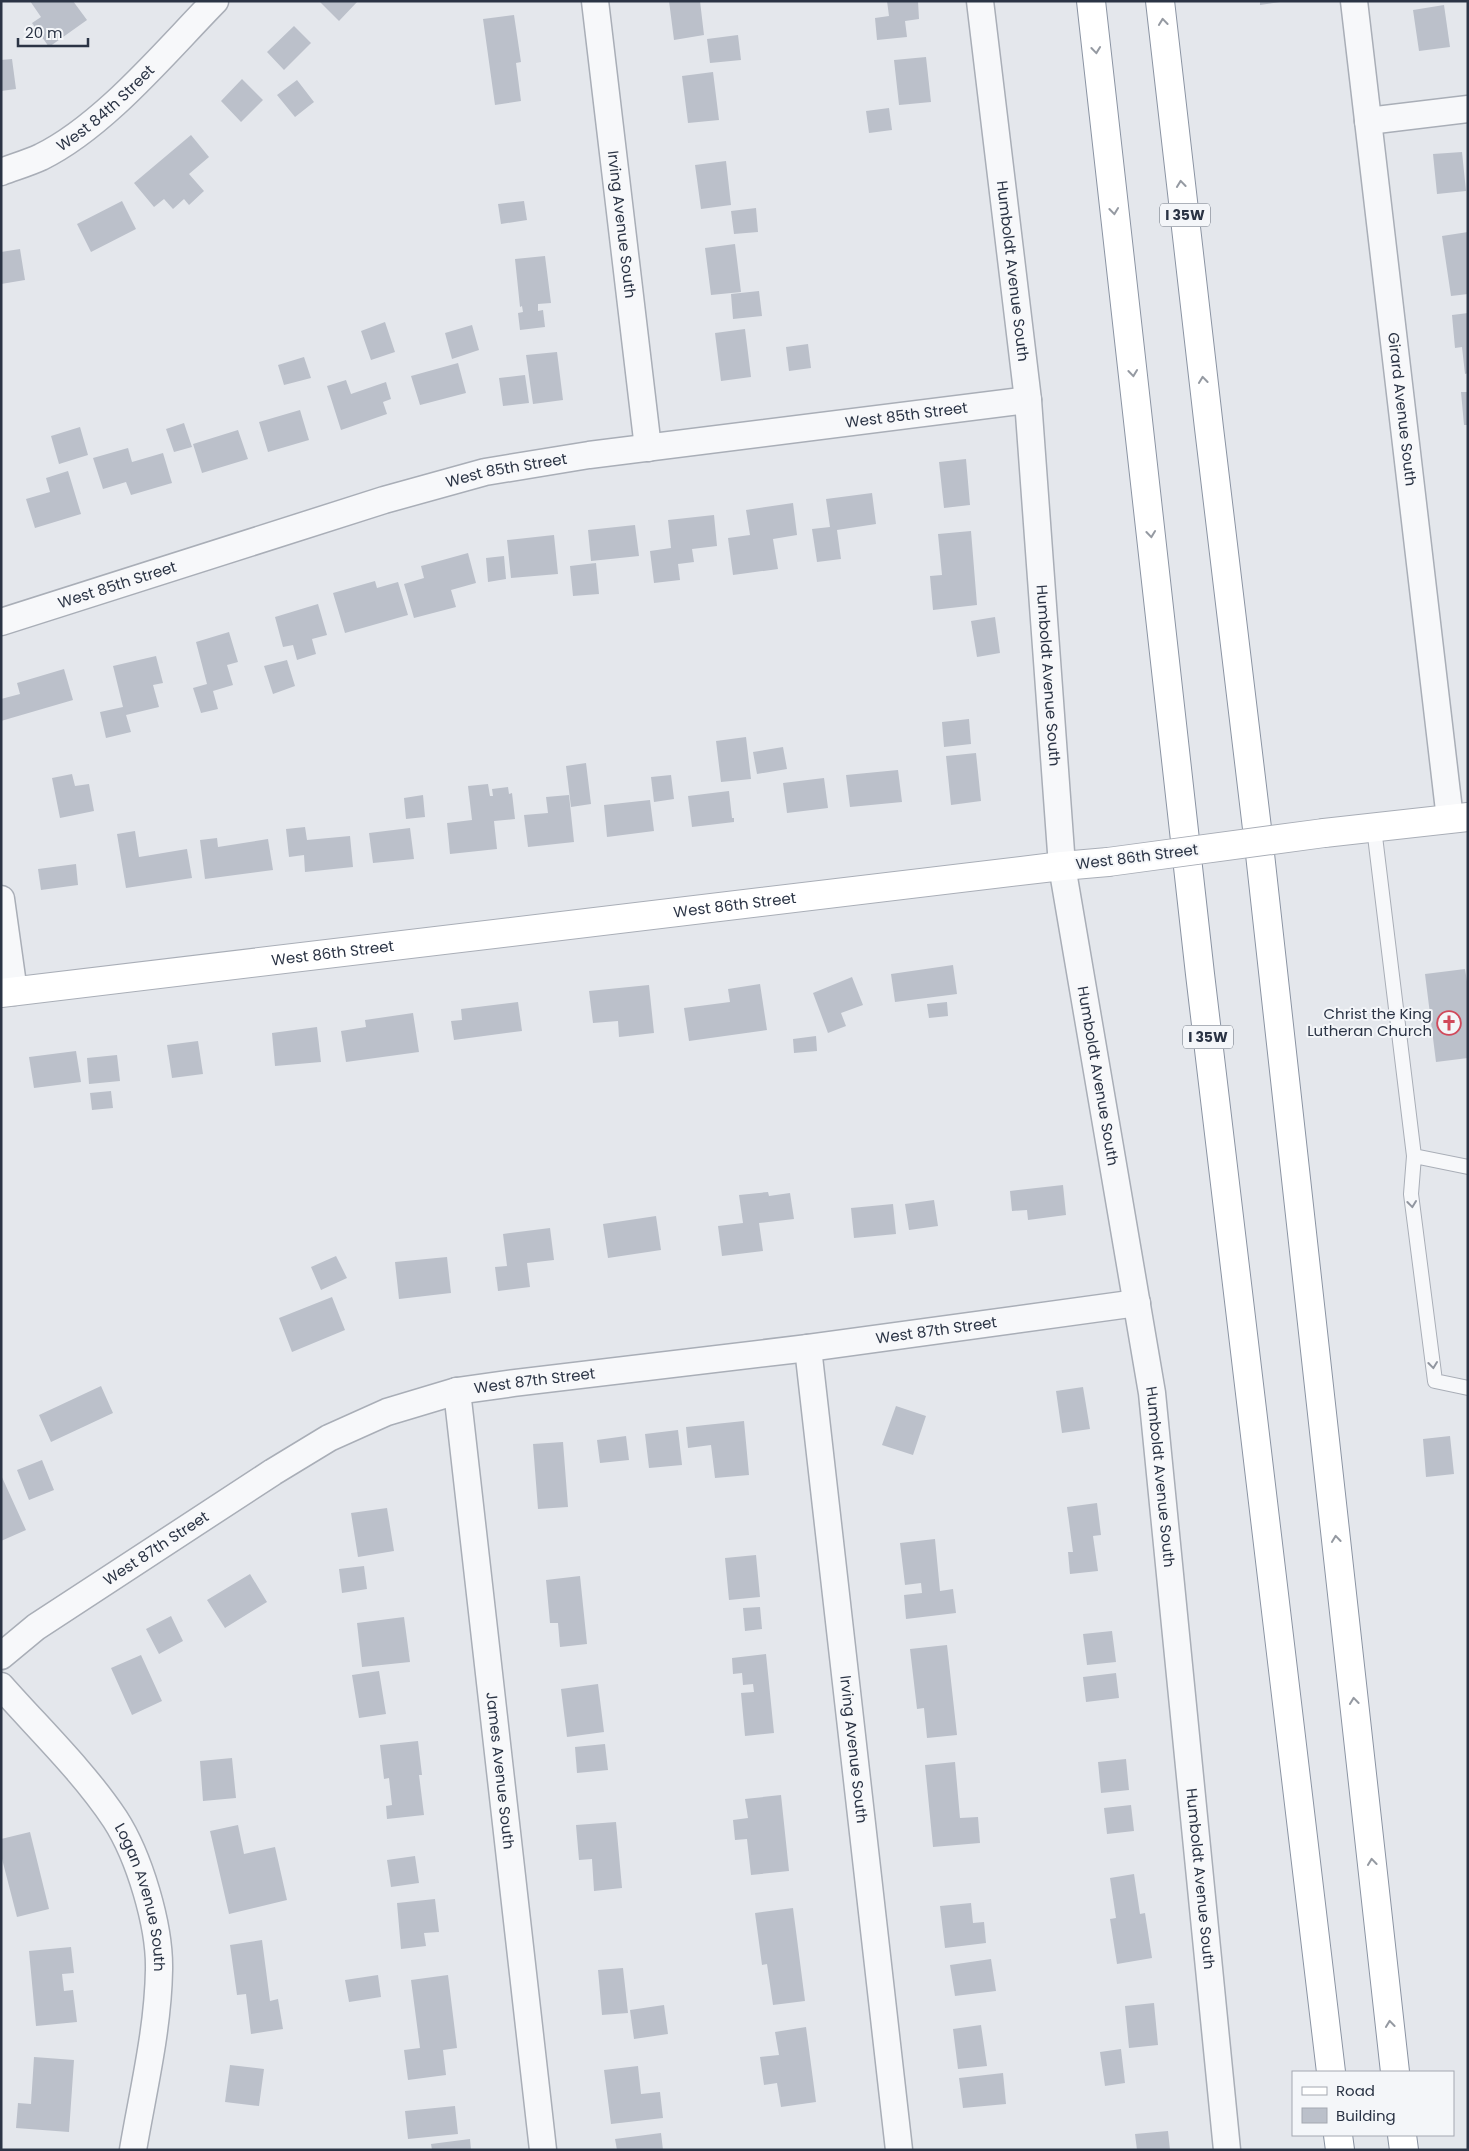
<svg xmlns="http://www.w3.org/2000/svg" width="1469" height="2151" viewBox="0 0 1469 2151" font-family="Poppins,sans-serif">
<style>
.building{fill:#bbc0ca}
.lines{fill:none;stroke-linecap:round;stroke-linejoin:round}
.lane-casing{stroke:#a9aeb7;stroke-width:16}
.street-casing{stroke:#a9aeb7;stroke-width:29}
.secondary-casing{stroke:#a9aeb7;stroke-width:30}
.highway-casing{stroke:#8b94a3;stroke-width:30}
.lane{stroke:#f7f8fa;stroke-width:14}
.street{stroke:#f7f8fa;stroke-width:26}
.secondary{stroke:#fff;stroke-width:28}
.highway{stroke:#fff;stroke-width:28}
.secondary-bridge-casing{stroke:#a9aeb7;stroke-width:30;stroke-linecap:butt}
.secondary-bridge{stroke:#fff;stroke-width:28}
.oneway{stroke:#959aa2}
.oneway2{stroke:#9196a0}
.labels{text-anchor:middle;stroke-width:4;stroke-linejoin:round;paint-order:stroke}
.shield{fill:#f4f6f9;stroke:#676e7b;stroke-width:1}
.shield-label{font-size:14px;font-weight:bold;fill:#2b3445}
.street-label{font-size:15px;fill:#2b3445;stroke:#f4f6f9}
.poi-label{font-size:15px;fill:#2b3445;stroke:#f4f6f9;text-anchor:end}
</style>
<rect width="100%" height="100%" fill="#e4e7ec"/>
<path class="building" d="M30,1H73L87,20L49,47L32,23L41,17Z
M319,1H358L339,21Z
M669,1H700L704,35L674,40Z
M887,1H918L919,19L905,21L907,37L877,40L875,18L889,16Z
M1260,1H1280V2L1260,5Z
M1444,5L1450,47L1419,51L1413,10Z
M514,15L521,62L516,63L521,101L495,105L483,19Z
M294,26L311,43L284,70L267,52Z
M738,35L741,60L710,63L707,39Z
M926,57L931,102L899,105L894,60Z
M12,59L16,89L1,91V60Z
M713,72L719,120L688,123L682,76Z
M242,79L263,100L241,122L221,101Z
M297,80L314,102L295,117L277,95Z
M889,108L892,130L869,133L866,111Z
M191,135L209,157L189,174L204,191L189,205L184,199L173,209L164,199L154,207L134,183Z
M1462,152L1466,191L1437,194L1433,154Z
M726,161L731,205L701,209L695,165Z
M122,201L136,229L91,252L77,224Z
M524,201L527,220L501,224L498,204Z
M756,208L758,232L734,234L731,211Z
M1468,232V294L1451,296L1442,236Z
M735,244L741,292L711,295L705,248Z
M20,249L25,280L1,284V252Z
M545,256L551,303L538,304V311L543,310L545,327L520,330L518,313L523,312L522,306L520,307L515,259Z
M759,291L762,316L733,319L731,294Z
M1468,313V373L1465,374L1462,347L1455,348L1452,315Z
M385,322L395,352L371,360L361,331Z
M472,325L479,350L452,359L445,333Z
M745,329L751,377L721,381L715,333Z
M808,344L811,368L789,371L786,347Z
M557,352L563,400L533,404L526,355Z
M304,357L311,378L284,385L278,365Z
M458,363L466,393L420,405L411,376Z
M525,375L529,403L503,406L499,378Z
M346,380L351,394L386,382L391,399L383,402L387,414L341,430L327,386Z
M1461,392H1468V425H1464Z
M300,410L309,440L268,452L259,422Z
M184,423L192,447L174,452L166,429Z
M80,427L88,455L59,464L51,436Z
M238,430L248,459L202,473L193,444Z
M128,448L132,462L163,453L172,483L131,495L126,482L103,489L93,458Z
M966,459L970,505L944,508L939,462Z
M68,471L81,514L35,528L26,499L50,492L46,478Z
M872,493L876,524L837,530L841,559L817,562L812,529L830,527L826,499Z
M793,503L797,535L773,539L778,569L733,575L728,538L750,535L746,510Z
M714,515L717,546L692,549L694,562L678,564L680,580L654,583L650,551L671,548L668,520Z
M635,525L639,556L591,561L588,530Z
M971,531L977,605L933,610L930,576L942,575L938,534Z
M554,535L558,574L511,578L507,540Z
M468,553L476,583L451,590L456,607L414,618L404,584L424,578L421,566Z
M504,556L506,579L488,582L486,558Z
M596,563L599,594L573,596L570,566Z
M375,581L377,588L398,582L408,615L345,633L333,593Z
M318,604L327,635L312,639L316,654L297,660L293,645L283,647L275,617Z
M995,617L1000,653L977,657L971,621Z
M229,632L238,662L227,665L233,685L213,691L218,709L201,713L193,688L207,684L196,642Z
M156,656L163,683L153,685L159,707L126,715L131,732L106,738L100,712L123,707L113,666Z
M287,660L295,686L273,694L264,666Z
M64,669L73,700L1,721V699L20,694L17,683Z
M969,719L971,744L944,747L942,722Z
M746,737L751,779L721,782L716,741Z
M783,747L787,769L757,774L753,752Z
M976,753L981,801L951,805L946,756Z
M586,763L591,804L571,807L566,766Z
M898,770L902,802L850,807L846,775Z
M72,774L75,786L89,784L94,811L60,818L52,778Z
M671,775L674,799L654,802L651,777Z
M824,778L828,808L787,813L783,783Z
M488,784L490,796H493L492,789L508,787L509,794L512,793L515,819L494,821L497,849L450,854L447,823L472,820L468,786Z
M729,791L732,818H734V822L692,827L688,796Z
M423,795L425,817L406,819L404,798Z
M569,795L574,842L528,847L524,815L548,813L546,797Z
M650,800L654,831L607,837L604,805Z
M305,827L307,840L350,836L353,867L305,872L304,855L289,857L286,829Z
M410,828L414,859L373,863L369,833Z
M135,831L139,857L187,849L192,878L126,888L117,834Z
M217,838L218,847L268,839L273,870L205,879L200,840Z
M76,864L78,885L41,890L38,869Z
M953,965L957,994L895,1002L891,974Z
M1465,969L1468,988V1058L1436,1062L1425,974Z
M852,977L863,1005L841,1013L846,1026L828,1033L813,993Z
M760,984L767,1030L689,1041L684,1008L730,1002L728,989Z
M649,985L654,1033L619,1037L618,1021L593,1023L589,991Z
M518,1002L522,1031L454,1040L451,1021L462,1020L461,1009Z
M947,1002L948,1016L929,1018L927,1004Z
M413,1013L419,1052L346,1062L341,1031L366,1027L365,1020Z
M317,1027L321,1062L275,1066L272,1033Z
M816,1036L817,1051L794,1053L793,1039Z
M198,1041L203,1074L172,1078L167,1045Z
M76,1051L81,1082L34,1088L29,1057Z
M117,1055L120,1081L89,1084L87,1058Z
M111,1091L113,1108L92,1110L90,1093Z
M1063,1185L1066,1215L1028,1220L1027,1210L1012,1211L1010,1191Z
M768,1192L769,1196L790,1193L794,1219L759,1223L763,1251L722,1256L718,1226L743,1223L739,1195Z
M934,1200L938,1226L909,1230L905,1204Z
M893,1204L896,1234L854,1238L851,1208Z
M656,1216L661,1250L608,1258L603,1224Z
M550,1228L554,1260L527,1263L530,1287L498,1291L495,1267L507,1266L503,1234Z
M336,1256L347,1278L321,1290L311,1267Z
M447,1257L451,1293L399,1299L395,1262Z
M332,1297L345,1330L292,1352L279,1318Z
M101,1386L113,1413L51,1442L39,1415Z
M1083,1387L1090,1429L1062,1433L1056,1391Z
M896,1406L926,1416L913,1455L882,1445Z
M744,1421L749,1475L715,1478L711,1445L688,1448L686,1427Z
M678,1430L682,1465L649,1468L645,1434Z
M626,1436L629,1460L600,1463L597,1440Z
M1450,1436L1454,1474L1426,1477L1423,1439Z
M563,1442L568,1507L538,1509L533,1444Z
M42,1460L54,1490L29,1500L17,1470Z
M1,1475L26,1530L1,1541Z
M1097,1503L1101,1535L1093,1536L1098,1571L1070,1574L1068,1552H1073L1067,1507Z
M387,1508L394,1551L358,1557L351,1513Z
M935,1539L940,1591L953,1589L956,1613L906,1619L904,1595L922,1593L921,1583L905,1585L900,1543Z
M756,1555L760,1597L729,1600L725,1558Z
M364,1566L367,1589L342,1593L339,1569Z
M250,1574L267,1602L225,1628L207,1600Z
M580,1576L587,1644L560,1647L558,1623H550L546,1580Z
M760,1607L762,1629L745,1631L743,1608Z
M171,1616L183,1641L159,1654L146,1629Z
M404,1617L410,1662L362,1667L357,1623Z
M1112,1631L1116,1662L1087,1665L1083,1634Z
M947,1645L957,1735L927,1738L924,1708L917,1709L910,1649Z
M766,1654L774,1733L745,1736L741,1693L754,1692L753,1684L743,1685L742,1673L733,1674L732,1658Z
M141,1655L162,1701L132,1715L111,1668Z
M379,1671L386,1714L359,1718L352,1675Z
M1116,1673L1119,1698L1086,1702L1083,1677Z
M598,1684L604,1732L567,1737L561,1689Z
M418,1741L422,1775H419L424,1815L387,1819L386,1806L392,1805L389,1778L384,1779L380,1745Z
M605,1744L608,1770L577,1773L575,1747Z
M232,1758L236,1798L203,1801L200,1761Z
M1126,1759L1129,1790L1101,1793L1098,1762Z
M955,1762L960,1818L978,1817L980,1843L933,1847L925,1765Z
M781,1795L789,1871L751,1875L747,1839L735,1840L733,1820L748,1818L745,1799Z
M1131,1805L1134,1831L1107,1834L1104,1808Z
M616,1822L622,1888L594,1891L592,1859L579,1860L576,1825Z
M238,1825L244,1854L275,1847L287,1900L229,1914L210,1831Z
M30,1832L49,1909L17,1917L1,1855V1839Z
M415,1856L419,1883L391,1887L387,1860Z
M1134,1874L1140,1914L1145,1913L1152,1958L1117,1964L1110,1919L1116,1918L1110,1878Z
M435,1899L439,1932L424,1933L426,1946L401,1949L397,1903Z
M971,1903L973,1923L984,1922L986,1943L945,1948L940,1906Z
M793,1908L805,2001L773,2005L767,1964L762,1965L755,1913Z
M262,1940L270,2001L278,1999L283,2029L251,2034L246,1994L237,1995L230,1945Z
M71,1947L74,1973L62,1974L64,1991L73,1990L77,2022L36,2026L29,1951Z
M991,1959L996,1991L955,1996L950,1965Z
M623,1968L628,2013L602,2015L598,1970Z
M378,1975L381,1997L349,2002L345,1980Z
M448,1975L457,2048L443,2050L446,2075L408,2080L404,2050L420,2048L411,1980Z
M1154,2003L1158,2045L1129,2048L1125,2006Z
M664,2005L668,2034L634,2039L630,2010Z
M981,2025L987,2066L958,2069L953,2029Z
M806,2027L816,2102L781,2107L777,2083L764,2085L760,2057L779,2055L775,2032Z
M1121,2049L1125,2083L1105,2086L1100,2052Z
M34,2057L74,2060L69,2132L16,2128L18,2103L31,2104Z
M230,2065L264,2069L259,2106L225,2102Z
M638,2066L641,2094L660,2092L663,2118L611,2124L604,2070Z
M1003,2073L1006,2104L963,2108L959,2078Z
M455,2106L458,2134L408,2139L405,2111Z
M1168,2131L1170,2150H1137L1135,2134Z
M661,2133L663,2150H617L615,2139Z
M470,2139L471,2150H432L431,2144Z"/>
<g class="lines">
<g class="lane-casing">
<path id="lane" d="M1374,828L1414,1156L1468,1167
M1414,1156L1411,1194L1435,1381L1468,1388"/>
</g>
<g class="street-casing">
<g id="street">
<path id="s1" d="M595,1L648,448"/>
<path id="s2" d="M980,1L1028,400L1062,866L1152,1393L1227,2150"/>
<path id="s3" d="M1354,1L1450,819"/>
<path d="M1368,121L1468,109"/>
<path id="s4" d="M1,172C14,167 28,163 41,157C104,126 165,52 215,1"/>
<path id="s5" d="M1,622L384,500L485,472L589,455L1028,400"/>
<path d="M1,899L14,992"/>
<path id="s6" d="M808,1348L899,2150"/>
<path id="s7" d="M457,1391L543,2150"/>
<path id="s8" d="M1,1656L36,1627L273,1472L329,1438L387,1412L457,1391L514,1383L808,1348L1137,1303"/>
<path id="s9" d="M1,1686C39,1729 83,1771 115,1819C139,1856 160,1925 159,1970C158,2030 143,2091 133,2150"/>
</g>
</g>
<g class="secondary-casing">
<g id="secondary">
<path d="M1324,833L1468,817"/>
<path id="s10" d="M1,993L1062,866L1108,862"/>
</g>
</g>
<g class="highway-casing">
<path id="highway" d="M1091,1L1200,974L1331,2072
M1160,1L1209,428L1259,845L1395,2072
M1338,2135L1340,2150
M1402,2135L1404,2150"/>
</g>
<use href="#lane" class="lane"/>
<use href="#street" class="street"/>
<use href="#secondary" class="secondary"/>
<use href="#highway" class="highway"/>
<g class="secondary-bridge-casing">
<path id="secondary-bridge" d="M1108,862L1324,833"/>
</g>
<use href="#secondary-bridge" class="secondary-bridge"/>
</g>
<defs><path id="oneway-chevron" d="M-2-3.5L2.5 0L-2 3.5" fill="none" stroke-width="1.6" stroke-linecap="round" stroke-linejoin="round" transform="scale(1.25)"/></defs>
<g class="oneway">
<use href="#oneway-chevron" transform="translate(1163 22) rotate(-96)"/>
<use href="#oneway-chevron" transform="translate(1096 50) rotate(84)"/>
<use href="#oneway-chevron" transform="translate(1181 184) rotate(-96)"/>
<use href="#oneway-chevron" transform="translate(1114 211) rotate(84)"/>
<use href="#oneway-chevron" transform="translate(1133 373) rotate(84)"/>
<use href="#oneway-chevron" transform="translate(1203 380) rotate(-96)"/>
<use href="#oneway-chevron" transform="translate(1151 534) rotate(84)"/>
<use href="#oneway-chevron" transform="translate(1336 1539) rotate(-96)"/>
<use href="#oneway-chevron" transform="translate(1354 1701) rotate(-96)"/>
<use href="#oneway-chevron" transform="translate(1372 1862) rotate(-96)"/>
<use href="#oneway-chevron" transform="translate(1390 2024) rotate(-96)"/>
</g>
<g class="oneway2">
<use href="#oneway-chevron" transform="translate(1412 1204) rotate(83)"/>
<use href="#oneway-chevron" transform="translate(1433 1365) rotate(83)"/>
</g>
<defs>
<g id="church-ring" transform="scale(1.25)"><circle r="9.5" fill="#f4f6f9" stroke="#d1495b" stroke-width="1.5"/><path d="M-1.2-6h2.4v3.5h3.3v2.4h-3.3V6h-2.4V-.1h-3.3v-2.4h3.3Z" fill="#d1495b"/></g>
</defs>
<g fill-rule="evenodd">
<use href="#church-ring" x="1449" y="1023"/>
</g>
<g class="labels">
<g class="shield">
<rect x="1160" y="203.5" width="50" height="23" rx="4"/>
<rect x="1183" y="1025.5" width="50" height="23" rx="4"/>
</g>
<g class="shield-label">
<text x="1185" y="220">I 35W</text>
<text x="1208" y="1042">I 35W</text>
</g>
<g class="street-label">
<text dy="5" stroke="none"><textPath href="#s4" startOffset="124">West 84th Street</textPath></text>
<text dy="5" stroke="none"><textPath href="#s1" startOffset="225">Irving Avenue South</textPath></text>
<text dy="5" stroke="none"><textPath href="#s2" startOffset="272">Humboldt Avenue South</textPath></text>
<text dy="5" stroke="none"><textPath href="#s3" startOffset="411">Girard Avenue South</textPath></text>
<text dy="5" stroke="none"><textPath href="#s5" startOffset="932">West 85th Street</textPath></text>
<text dy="5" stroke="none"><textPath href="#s5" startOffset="528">West 85th Street</textPath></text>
<text dy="5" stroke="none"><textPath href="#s5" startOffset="122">West 85th Street</textPath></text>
<text dy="5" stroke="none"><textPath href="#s2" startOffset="678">Humboldt Avenue South</textPath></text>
<text transform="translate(1137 857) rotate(-7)" y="5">West 86th Street</text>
<text dy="5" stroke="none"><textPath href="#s10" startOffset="739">West 86th Street</textPath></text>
<text dy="5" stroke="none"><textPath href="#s10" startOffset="334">West 86th Street</textPath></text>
<text dy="5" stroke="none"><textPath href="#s2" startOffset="1082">Humboldt Avenue South</textPath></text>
<text dy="5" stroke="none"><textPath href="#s8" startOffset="1014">West 87th Street</textPath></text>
<text dy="5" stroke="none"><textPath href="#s8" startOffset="609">West 87th Street</textPath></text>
<text dy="5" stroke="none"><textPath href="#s2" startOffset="1488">Humboldt Avenue South</textPath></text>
<text dy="5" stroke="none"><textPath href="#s8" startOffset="189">West 87th Street</textPath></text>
<text dy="5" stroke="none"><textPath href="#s6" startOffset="404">Irving Avenue South</textPath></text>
<text dy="5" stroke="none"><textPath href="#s7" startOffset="382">James Avenue South</textPath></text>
<text dy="5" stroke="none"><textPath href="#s2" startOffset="1892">Humboldt Avenue South</textPath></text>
<text dy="5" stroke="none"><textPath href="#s9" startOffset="259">Logan Avenue South</textPath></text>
</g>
<g class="poi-label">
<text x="1432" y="1019">Christ the King<tspan x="1432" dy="17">Lutheran Church</tspan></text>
</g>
</g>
<rect width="1469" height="2151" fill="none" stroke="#2b3445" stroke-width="5"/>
<rect x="1292" y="2071" width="162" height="65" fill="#f4f6f9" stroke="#a4a8b1"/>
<rect x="1302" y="2087" width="25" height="8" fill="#ffffff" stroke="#a4a8b1"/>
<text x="1336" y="2096" font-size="15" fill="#2b3445">Road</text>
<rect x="1302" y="2108" width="25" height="15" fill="#bbc0ca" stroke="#a4a8b1"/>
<text x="1336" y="2121" font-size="15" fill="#2b3445">Building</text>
<path d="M18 38v8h70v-8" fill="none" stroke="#2b3445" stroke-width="2.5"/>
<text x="25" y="38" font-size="15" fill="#2b3445" stroke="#f4f6f9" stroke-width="4" paint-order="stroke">20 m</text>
</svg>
